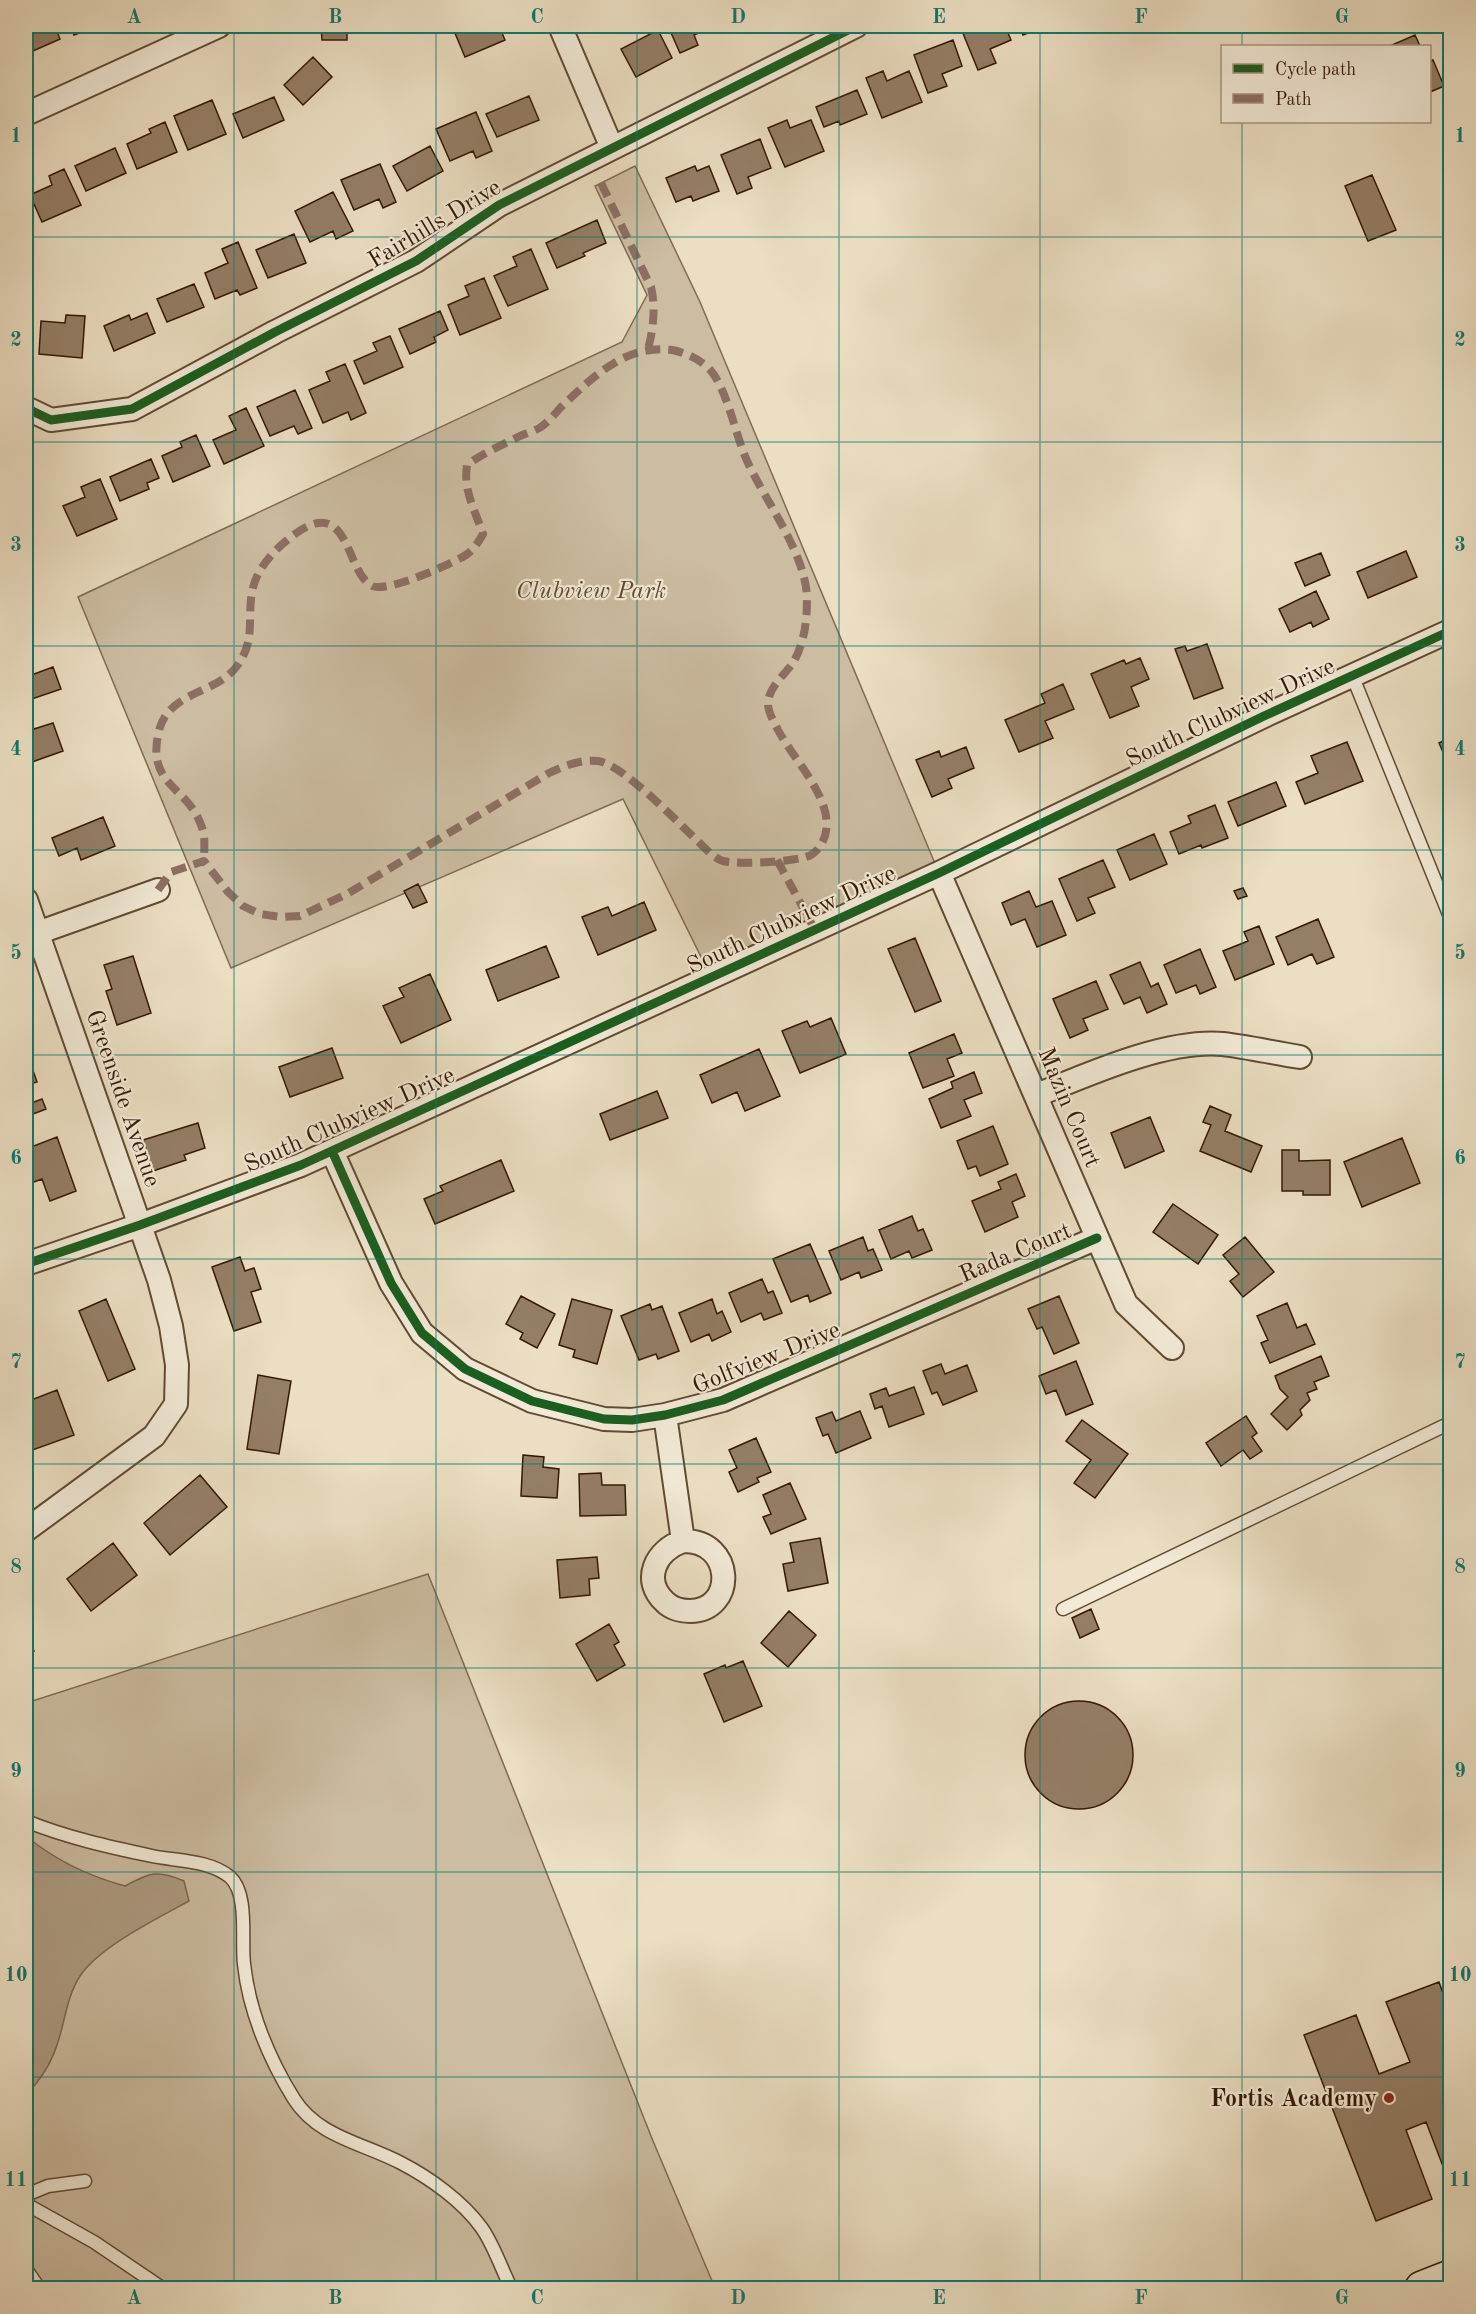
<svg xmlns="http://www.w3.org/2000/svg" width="1476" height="2314" viewBox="0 0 1476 2314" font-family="'Old Standard TT',serif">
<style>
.green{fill:#ccbca1;stroke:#816a52;stroke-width:1.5}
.water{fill:#ad9a81;stroke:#7d664e;stroke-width:1.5}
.building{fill:#947e66;stroke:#361702;stroke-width:1.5}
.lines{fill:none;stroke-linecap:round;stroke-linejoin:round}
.lane-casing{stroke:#634932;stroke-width:15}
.street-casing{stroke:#634932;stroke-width:26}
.secondary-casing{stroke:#361702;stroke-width:36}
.lane{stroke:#f2ead7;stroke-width:12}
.street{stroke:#f2ead7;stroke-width:22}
.secondary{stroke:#f2ead7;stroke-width:33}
.quiet{stroke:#8d6e63;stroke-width:8;stroke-dasharray:15 8;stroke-linecap:butt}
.cycleway-casing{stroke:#f2ead7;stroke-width:13}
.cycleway{stroke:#1b5e20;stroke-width:9}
.grid{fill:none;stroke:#0f766e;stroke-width:1.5;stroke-opacity:0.55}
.poi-dot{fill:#8f2418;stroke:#f2ead7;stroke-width:2}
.labels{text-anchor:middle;stroke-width:4.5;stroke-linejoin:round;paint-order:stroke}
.street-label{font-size:24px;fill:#361702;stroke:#f2ead7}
.park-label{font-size:24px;font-style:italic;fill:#634932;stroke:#f2ead7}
.poi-label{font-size:24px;font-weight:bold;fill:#361702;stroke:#f2ead7;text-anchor:end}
.neatline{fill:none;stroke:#0f766e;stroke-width:2}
.grid-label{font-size:20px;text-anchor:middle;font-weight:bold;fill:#0f766e}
</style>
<rect width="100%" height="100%" fill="#ebdec2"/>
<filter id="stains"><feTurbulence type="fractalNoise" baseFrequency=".00333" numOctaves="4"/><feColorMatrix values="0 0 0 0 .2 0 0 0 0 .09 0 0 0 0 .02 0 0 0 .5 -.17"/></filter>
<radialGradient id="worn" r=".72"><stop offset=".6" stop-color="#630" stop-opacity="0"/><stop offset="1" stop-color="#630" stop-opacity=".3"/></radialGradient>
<path class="green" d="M635,166L700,302L939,873L711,977L623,799L231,968L78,597L622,342L647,295L595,186Z
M428,1574L653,2141L715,2288H26V1703Z"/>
<path class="water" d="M26,1836C55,1860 88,1876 125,1886C150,1873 157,1869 184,1881L189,1901C158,1918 99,1947 80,1976C67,1996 65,2021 58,2042C53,2059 45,2073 34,2086L26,2085Z"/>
<path class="building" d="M26,26H55L60,39L26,54Z
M70,26H98L74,35Z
M321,26H347V40H322Z
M452,26H486L488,29L499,26L505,40L465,57Z
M668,26H715L694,35L698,45L680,53Z
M976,26H1005L1011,40L990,49L996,63L978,70L962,31Z
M1019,26H1046L1023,35Z
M658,30L672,58L636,77L621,49Z
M1415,35L1420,46H1392V45Z
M953,40L962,66L942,74L947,86L928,93L914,55Z
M313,57L332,77L303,105L284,85Z
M1433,60L1444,86L1430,92V62Z
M883,71L887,81L909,71L922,102L882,118L866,78Z
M857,90L867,114L840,125L839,121L824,127L816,107Z
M529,96L539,120L497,137L486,114Z
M274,97L284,120L243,138L233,114Z
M212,100L226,134L188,150L174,116Z
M476,112L492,151L476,158L473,151L450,161L436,129Z
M787,120L790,128L811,120L824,151L785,167L768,128Z
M165,122L177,152L137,169L127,144L151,133L149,129Z
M760,139L771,168L748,177L752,188L737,194L721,155Z
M430,146L443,171L407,191L393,166Z
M115,148L126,173L86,191L75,166Z
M380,164L396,202L383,208L379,199L354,210L341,180Z
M695,166L697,171L709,166L719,191L693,201L691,196L676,202L666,178Z
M64,169L81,205L42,222L30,195L52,185L49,176Z
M1372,175L1396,230L1368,241L1345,186Z
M333,192L353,231L336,239L333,231L310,242L295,211Z
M597,220L606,243L583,253L585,256L557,268L546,243Z
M294,234L306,263L268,278L256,250Z
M238,242L257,288L240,295L237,290L215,299L205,273L228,263L222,249Z
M531,249L548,289L508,306L494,276L517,266L513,257Z
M484,278L501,318L460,335L448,305L469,296L465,286Z
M194,284L204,307L167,322L157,299Z
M440,311L448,330L434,337L436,342L410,354L399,329Z
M147,313L155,333L114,351L104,326L129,315L131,320Z
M66,315L85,316L82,358L39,354L41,321L65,323Z
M390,336L403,367L364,384L354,361L377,351L373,343Z
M345,364L366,413L351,420L348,412L323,423L309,390L330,381L326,372Z
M295,390L312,428L298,434L294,426L270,436L257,407Z
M246,408L264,446L224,464L213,440L236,430L229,416Z
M196,435L210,466L173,482L162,456L182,447L180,442Z
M151,459L159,478L147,483L149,489L120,501L110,477Z
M100,479L117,519L77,536L63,506L85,497L81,487Z
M1406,551L1417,577L1368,598L1357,572Z
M1321,553L1330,575L1305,586L1295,563Z
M1316,591L1329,619L1313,627L1311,622L1290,632L1279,609Z
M1207,644L1223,688L1194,699L1175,649L1185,646L1187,651Z
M1140,658L1149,679L1131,687L1139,706L1110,718L1091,674L1124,660L1126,664Z
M53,667L61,689L26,701V677Z
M1063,684L1074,709L1045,721L1053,738L1019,752L1005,720L1045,703L1041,694Z
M30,719L34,729L53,723L63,751L32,762L26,744V720Z
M1450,738V765L1449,766L1439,743Z
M1347,742L1363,781L1305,804L1296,782L1318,773L1311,756Z
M966,747L974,768L948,779L952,788L932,797L916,760L939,751L941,757Z
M1276,782L1286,806L1238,826L1228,802Z
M1215,805L1228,838L1202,848L1201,845L1179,854L1170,832L1191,823L1188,816Z
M103,817L115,846L81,860L77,848L59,856L52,838Z
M1154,834L1167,864L1130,880L1117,850Z
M1103,860L1115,887L1088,898L1095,913L1077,921L1059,879Z
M418,884L427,902L413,908L404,891Z
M1243,888L1247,896L1238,899L1234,891Z
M1029,891L1036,907L1052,901L1066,935L1037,947L1025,919L1011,925L1002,903Z
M644,902L656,930L598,955L582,917L608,907L612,916Z
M1318,919L1334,957L1317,964L1312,954L1288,965L1276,937Z
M1259,926L1274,964L1235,980L1223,951L1248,941L1244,932Z
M915,938L941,1001L915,1012L888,949Z
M546,946L559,977L498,1001L486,970Z
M1200,949L1216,987L1200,994L1196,985L1176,993L1164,965Z
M133,956L151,1013L117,1025L106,991L112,989L104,965Z
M1140,962L1151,987L1158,983L1167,1004L1147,1013L1140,997L1124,1004L1110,975Z
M430,974L451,1020L401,1043L383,1006L404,997L399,988Z
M1096,981L1108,1009L1083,1019L1088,1030L1070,1038L1053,999Z
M831,1018L846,1054L800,1073L782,1031L807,1021L810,1027Z
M954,1034L962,1053L947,1059L954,1076L923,1088L909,1053Z
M332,1048L343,1078L290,1097L279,1067Z
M759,1049L780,1096L745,1111L737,1092L712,1103L700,1075Z
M30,1062L37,1082L26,1085V1064Z
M974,1072L982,1093L964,1100L971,1116L941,1128L929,1099L953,1088L951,1082Z
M657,1091L668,1118L610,1140L600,1114Z
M42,1099L46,1109L28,1116L26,1105Z
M1210,1106L1231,1115L1225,1131L1262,1146L1251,1172L1200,1151L1211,1125L1203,1122Z
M1150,1117L1164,1151L1125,1168L1111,1133Z
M198,1123L205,1148L184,1155L186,1160L153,1171L143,1140Z
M993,1126L1008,1164L980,1176L976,1166L968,1169L957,1141Z
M57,1137L76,1191L50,1201L42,1179L26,1185V1149Z
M1402,1138L1420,1183L1362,1207L1344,1162Z
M1282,1150H1299V1161L1330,1160V1195H1303V1191H1282Z
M501,1160L514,1191L435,1224L424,1199L443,1191L440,1186Z
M1016,1174L1025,1196L1012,1202L1018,1217L985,1232L972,1201L1001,1189L998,1182Z
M1173,1204L1218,1235L1198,1264L1153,1232Z
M912,1216L918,1231L923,1229L932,1250L912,1258L909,1251L891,1259L879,1230Z
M863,1237L868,1251L873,1249L882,1270L861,1278L859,1272L841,1280L829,1251Z
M1245,1237L1274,1272L1243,1297L1230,1281L1239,1274L1223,1255Z
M810,1244L831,1293L810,1302L808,1295L791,1302L773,1259Z
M240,1257L245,1271L254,1268L261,1289L251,1292L261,1322L234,1331L212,1267Z
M762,1279L768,1293L773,1291L782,1313L764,1320L761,1313L741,1322L729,1293Z
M521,1296L555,1314L537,1348L520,1339L523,1333L506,1324Z
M1059,1296L1079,1343L1054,1354L1042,1327L1037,1329L1028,1309Z
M106,1299L135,1369L108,1381L79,1311Z
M572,1299L612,1310L597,1364L573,1357L575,1350L559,1345Z
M712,1299L717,1314L722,1311L731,1332L712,1341L709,1334L691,1342L679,1313Z
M1287,1303L1297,1328L1306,1324L1315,1344L1270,1363L1261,1343L1268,1340L1257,1316Z
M650,1304L652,1310L662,1306L679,1351L658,1359L656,1354L639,1360L621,1316Z
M1321,1356L1329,1376L1314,1382L1317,1389L1307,1393L1310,1400L1300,1410L1302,1415L1287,1430L1271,1414L1288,1397L1280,1389L1275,1376Z
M1076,1361L1093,1404L1066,1415L1056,1390L1046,1394L1039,1376Z
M941,1364L945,1374L967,1365L977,1391L943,1405L937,1392L932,1394L923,1371Z
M258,1375L291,1381L279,1454L247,1449Z
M914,1387L924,1414L889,1427L882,1406L875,1409L870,1394L886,1388L889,1396Z
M57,1390L74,1435L27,1452L26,1402Z
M860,1411L871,1438L836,1453L828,1434L823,1436L816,1418L832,1412L836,1421Z
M1246,1416L1257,1433L1252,1437L1262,1451L1250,1459L1243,1450L1221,1466L1206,1443Z
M1082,1420L1128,1454L1095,1498L1074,1483L1091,1460L1066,1441Z
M756,1438L771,1472L757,1478L759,1482L738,1492L729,1472L737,1468L729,1450Z
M523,1455L544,1457L543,1467L559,1469L557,1498L521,1496Z
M601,1473L602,1485H625L626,1515L580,1516L579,1474Z
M200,1475L227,1507L170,1555L144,1523Z
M790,1483L806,1519L771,1534L763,1517L771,1514L763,1495Z
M820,1538L828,1583L788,1591L783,1564L794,1562L790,1543Z
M113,1543L137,1575L91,1611L67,1579Z
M597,1557L599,1578L589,1579L590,1595L560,1598L557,1560Z
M1091,1609L1099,1629L1080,1638L1072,1618Z
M789,1611L816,1635L788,1667L761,1643Z
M609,1624L619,1642L614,1645L625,1665L597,1681L576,1644Z
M26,1638L34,1651L26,1657Z
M743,1661L762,1706L724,1722L704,1674L725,1665L726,1668Z
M1025 1755a54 54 0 1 1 108 0a54 54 0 1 1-108 0Z
M1439,1982L1450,2013V2181L1449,2182L1426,2122L1406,2130L1432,2199L1376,2221L1304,2035L1356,2015L1379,2074L1410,2062L1386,2002Z"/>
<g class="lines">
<g class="lane-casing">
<path id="lane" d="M1352,675L1450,917
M1063,1609L1450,1423
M26,1821C65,1837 109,1847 152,1856C176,1861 210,1860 230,1877C249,1894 241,1941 244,1964C249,2011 269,2059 294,2099C318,2137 363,2143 401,2163C430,2178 462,2201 481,2227C493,2243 502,2270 511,2288
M26,2195L48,2186L85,2181
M26,2204L94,2242L162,2288
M26,2269L39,2288"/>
</g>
<g class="street-casing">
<path id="street" d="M560,26L612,148
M26,114L219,26
M26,408L51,420L132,409L275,332L416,261L499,205L856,26
M939,873L1126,1304L1172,1348
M26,900L159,1280L171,1326L177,1365L176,1404L154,1436L26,1530
M26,937L158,890
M1037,1095C1089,1074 1166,1039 1223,1044C1248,1047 1274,1053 1300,1057
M332,1151L391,1283L422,1333L465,1369L532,1401L604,1419L632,1420L665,1415L723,1400L1097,1238
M26,1264L140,1225L301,1165L939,873L1264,716L1450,631
M665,1415L683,1541C656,1550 641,1580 665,1602C671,1608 681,1611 690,1611C736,1611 735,1540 683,1541"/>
</g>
<g class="secondary-casing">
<path id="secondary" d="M1422,2288L1450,2277"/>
</g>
<use href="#lane" class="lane"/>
<use href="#street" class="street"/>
<use href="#secondary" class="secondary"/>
<path class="quiet" d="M601,183L651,287C656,308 653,329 648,350
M777,860L815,930
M158,890L171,872L204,861L228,892L243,906L260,914L281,917L300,916L347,894L549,773C564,766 581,759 598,761C625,765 688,833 711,854C715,857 719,860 723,861C738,865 798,862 811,855C816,852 821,846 823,841C840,805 794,761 778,730C774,722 768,712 768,704C768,687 786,674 794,661C805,641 807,620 807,598C806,554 766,502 748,463C735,435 729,395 712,372C702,360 687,353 672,350C625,344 593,377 561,407C555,414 549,421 541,427C535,431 527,433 520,436C502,445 483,453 467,465C463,491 475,510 483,534C478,543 474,549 466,555C451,564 387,593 372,586C345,572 350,494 295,534C276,548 256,568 252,592C247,620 256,640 237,666C215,696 166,690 158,735C148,786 187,786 201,825C206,836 204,849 204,861"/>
<g class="cycleway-casing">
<path id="cycleway" d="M26,408L51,420L132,409L275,332L416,261L499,205L856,26
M332,1151L391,1283L422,1333L465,1369L532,1401L604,1419L632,1420L665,1415L723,1400L1097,1238
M26,1264L140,1225L301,1165L939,873L1264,716L1450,631"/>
</g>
<use href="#cycleway" class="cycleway"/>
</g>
<path class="grid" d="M234,26V2288M436,26V2288M637,26V2288M839,26V2288M1040,26V2288M1242,26V46M1242,122V2288M26,237H1450M26,442H1450M26,646H1450M26,850H1450M26,1055H1450M26,1259H1450M26,1464H1450M26,1668H1450M26,1872H1450M26,2077H1450"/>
<circle class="poi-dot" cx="1389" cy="2098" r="6"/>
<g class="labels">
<g class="street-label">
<text transform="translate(434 223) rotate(-31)" y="8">Fairhills Drive</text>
<text transform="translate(1230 712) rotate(-25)" y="8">South Clubview Drive</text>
<text transform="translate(791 919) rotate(-25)" y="8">South Clubview Drive</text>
<text transform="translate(124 1098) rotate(71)" y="8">Greenside Avenue</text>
<text transform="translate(1070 1107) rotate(67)" y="8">Mazin Court</text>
<text transform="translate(349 1119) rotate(-24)" y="8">South Clubview Drive</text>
<text transform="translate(1015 1252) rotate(-23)" y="8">Rada Court</text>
<text transform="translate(766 1357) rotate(-22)" y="8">Golfview Drive</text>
</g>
<g class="park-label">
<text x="591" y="598">Clubview Park</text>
</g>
<g class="poi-label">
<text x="1377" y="2106">Fortis Academy</text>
</g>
</g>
<rect width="1476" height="2314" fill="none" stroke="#ebdec2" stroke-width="66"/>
<rect x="1221" y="45" width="210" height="78" fill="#f2ead7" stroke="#a79682" stroke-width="1.5"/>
<rect x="1233" y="64" width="30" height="9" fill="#1b5e20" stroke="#a79682" stroke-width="1.5"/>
<text x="1275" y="75" font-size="18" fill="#361702">Cycle path</text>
<rect x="1233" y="94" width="30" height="9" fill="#8d6e63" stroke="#a79682" stroke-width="1.5"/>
<text x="1275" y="105" font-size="18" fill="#361702">Path</text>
<rect x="33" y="33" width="1410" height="2248" class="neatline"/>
<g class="grid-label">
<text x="134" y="23">A</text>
<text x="335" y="23">B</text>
<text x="537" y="23">C</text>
<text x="738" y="23">D</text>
<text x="939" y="23">E</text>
<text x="1141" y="23">F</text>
<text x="1342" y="23">G</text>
<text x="16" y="142">1</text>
<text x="1460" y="142">1</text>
<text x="16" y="346">2</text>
<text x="1460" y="346">2</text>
<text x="16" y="551">3</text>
<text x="1460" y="551">3</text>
<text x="16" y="755">4</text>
<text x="1460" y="755">4</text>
<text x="16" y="959">5</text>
<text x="1460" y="959">5</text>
<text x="16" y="1164">6</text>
<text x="1460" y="1164">6</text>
<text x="16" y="1368">7</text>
<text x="1460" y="1368">7</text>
<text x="16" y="1573">8</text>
<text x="1460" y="1573">8</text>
<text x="16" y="1777">9</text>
<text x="1460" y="1777">9</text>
<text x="16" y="1981">10</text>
<text x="1460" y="1981">10</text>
<text x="16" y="2186">11</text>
<text x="1460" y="2186">11</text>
<text x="134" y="2304">A</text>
<text x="335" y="2304">B</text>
<text x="537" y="2304">C</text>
<text x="738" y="2304">D</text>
<text x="939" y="2304">E</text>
<text x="1141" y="2304">F</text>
<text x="1342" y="2304">G</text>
</g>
<rect width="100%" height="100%" filter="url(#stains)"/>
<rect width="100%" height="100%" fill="url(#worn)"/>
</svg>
